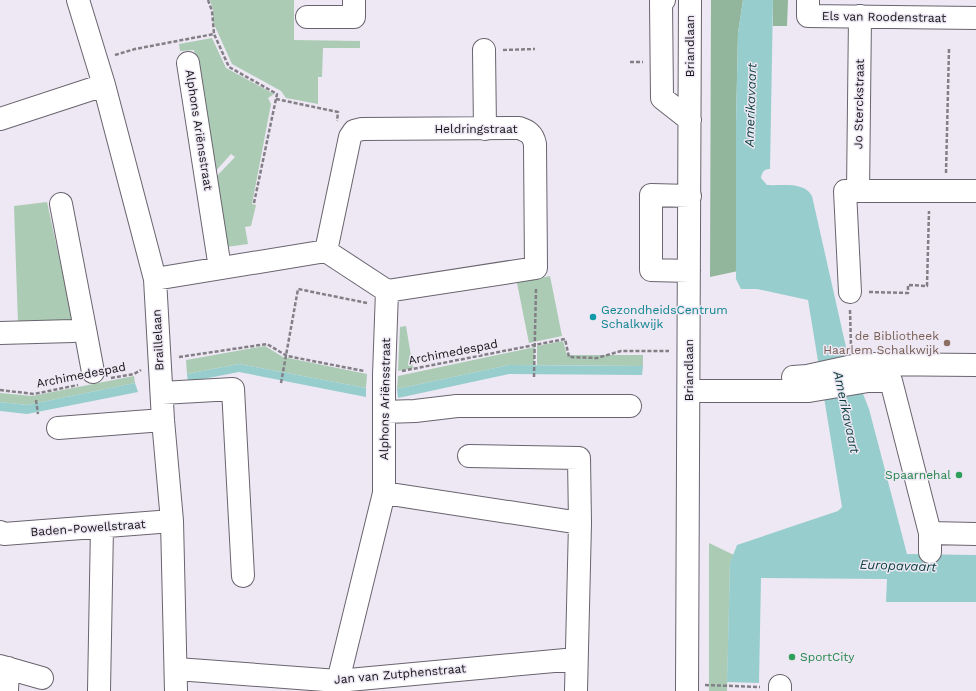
<svg xmlns="http://www.w3.org/2000/svg" width="976" height="691" viewBox="0 0 976 691" font-family="'Work Sans',sans-serif">
<style>
.green{fill:#abcbb4}
.forest{fill:#91b69c}
.water{fill:#98cdcd}
.lines{fill:none;stroke-linecap:round;stroke-linejoin:round}
.minor-casing{stroke:#69646e;stroke-width:24}
.path{stroke:#837f87;stroke-width:2.5;stroke-dasharray:4 2;stroke-linecap:butt}
.minor{stroke:#fff;stroke-width:22}
.culture-dot{fill:#0f9aa8;stroke:#ede8f3;stroke-width:1.5}
.education-dot{fill:#8d6e63;stroke:#ede8f3;stroke-width:1.5}
.leisure-dot{fill:#2e9e5b;stroke:#ede8f3;stroke-width:1.5}
.labels{text-anchor:middle;stroke-width:3;stroke-linejoin:round;paint-order:stroke}
.street-label{font-size:12px;fill:#151317;stroke:#ede8f3}
.culture-label{font-size:12px;fill:#0d838f;stroke:#ede8f3;text-anchor:start}
.education-label{font-size:12px;fill:#785e54;stroke:#ede8f3;text-anchor:end}
.leisure-label{font-size:12px;fill:#27864d;stroke:#ede8f3;text-anchor:end}
.water-label{font-size:13px;font-style:italic;fill:#0a3d3d;stroke:#ede8f3}
</style>
<rect width="100%" height="100%" fill="#ede8f3"/>
<path class="green" d="M210,0H294V40L360,41V48H323L322,77H318V104L286,98L281,91L232,64L213,22V10Z
M212,38L226,68L274,94L268,98L271,104L252,204L256,205L251,226L245,227L248,244L226,247L214,179L235,157L231,154L213,174L194,50L180,51L179,44Z
M47,202L73,321L18,324L14,206Z
M550,276L562,336L529,343L517,283Z
M406,326L413,368L398,371L400,327Z
M563,341L567,355H643V366L537,365V346Z
M265,346L283,357L367,374L366,388L239,364L187,374L186,360Z
M535,347L534,365H509L397,389L398,376Z
M134,376L135,383L27,405L0,402V393L32,396Z
M709,543L734,555L730,563L727,691H709Z"/>
<path class="forest" d="M711,0H743L738,33L736,123L738,271L710,277Z
M773,0H788L787,26H773Z"/>
<path class="water" d="M743,0H773L770,169C764,169 762,172 761,178L767,185C782,186 804,181 812,196L848,356L869,409L907,554L976,555V602H886L887,579L761,578L759,683L727,682L730,563L737,545L838,511L842,507L808,300L757,289H741L736,279V123L738,33Z
M239,364L366,388V397L239,372L188,382L187,374Z
M509,365L643,366L642,375L509,374L398,398L397,389Z
M135,383L138,392L27,414L0,411V402L27,405Z"/>
<g class="lines">
<g class="minor-casing">
<path id="minor" d="M78,0L104,85L155,279L163,420L172,521L176,691
M664,0L661,2L662,98L690,120
M808,0V16L976,18
M307,17H354V0
M484,50L485,129
M188,63L220,268
M0,119L104,85
M858,191L860,16
M61,204L85,329
M326,251L350,137L354,131L362,129L519,128C528,131 533,134 535,144L536,268L387,291
M689,271L651,270V195L690,196
M155,279L326,251L387,291L384,375V493L338,681
M850,292L845,191H976
M0,333L73,331L85,329L93,372
M793,377L807,376L862,364L976,365
M689,391H809L868,381H891L930,533
M162,393L233,389L243,576
M384,412L415,411L457,406H630
M58,428L163,420
M469,456L579,458L580,523
M384,493L580,523L576,691
M0,532L4,534L172,521
M930,552V533L976,534
M0,666L42,678
M177,669L338,681L576,659
M7,691L8,668
M99,691L102,527
M687,691L690,0
M780,691V686"/>
</g>
<path class="path" d="M208,0L212,11L214,34
M503,50L535,49
M115,55L135,49L214,34L229,67L277,94L254,203
M630,62H643
M276,99L338,112L337,121
M946,173L949,49
M869,292L908,293V285L927,286L929,211
M850,310L851,347
M179,357L267,344L287,356L364,371
M402,371L565,339L569,357L597,358L621,351H669
M534,377L536,288
M111,378L134,374L141,370
M281,383L298,289L367,303
M0,390L34,394L78,385
M36,400L38,414
M705,685L760,687"/>
<use href="#minor" class="minor"/>
</g>
<circle class="culture-dot" cx="593" cy="317" r="4"/>
<circle class="education-dot" cx="947" cy="343" r="4"/>
<g class="leisure-dot">
<circle cx="959" cy="475" r="4"/>
<circle cx="792" cy="657" r="4"/>
</g>
<g class="labels">
<g class="street-label">
<text transform="translate(884 17) rotate(1)" y="4">Els van Roodenstraat</text>
<text transform="translate(690 46) rotate(-90)" y="4">Briandlaan</text>
<text transform="translate(859 104) rotate(-89)" y="4">Jo Sterckstraat</text>
<text x="476" y="133">Heldringstraat</text>
<text transform="translate(199 130) rotate(81)" y="4">Alphons Ariënsstraat</text>
<text transform="translate(158 340) rotate(-93)" y="4">Braillelaan</text>
<text transform="translate(453 352) rotate(-11)" y="4">Archimedespad</text>
<text transform="translate(689 370) rotate(-90)" y="4">Briandlaan</text>
<text transform="translate(81 375) rotate(-11)" y="4">Archimedespad</text>
<text transform="translate(385 399) rotate(-89)" y="4">Alphons Ariënsstraat</text>
<text transform="translate(88 528) rotate(-4)" y="4">Baden-Powellstraat</text>
<text transform="translate(400 674) rotate(-5)" y="4">Jan van Zutphenstraat</text>
</g>
<g class="culture-label">
<text x="601" y="314">GezondheidsCentrum<tspan x="601" dy="14">Schalkwijk</tspan></text>
</g>
<g class="education-label">
<text x="939" y="340">de Bibliotheek<tspan x="939" dy="14">Haarlem Schalkwijk</tspan></text>
</g>
<g class="leisure-label">
<text x="951" y="479">Spaarnehal</text>
<text x="800" y="661" text-anchor="start">SportCity</text>
</g>
<g class="water-label">
<text transform="translate(750 105) rotate(-88)" y="5">Amerikavaart</text>
<text transform="translate(847 412) rotate(78)" y="5">Amerikavaart</text>
<text transform="translate(898 565) rotate(2)" y="5">Europavaart</text>
</g>
</g>
</svg>
